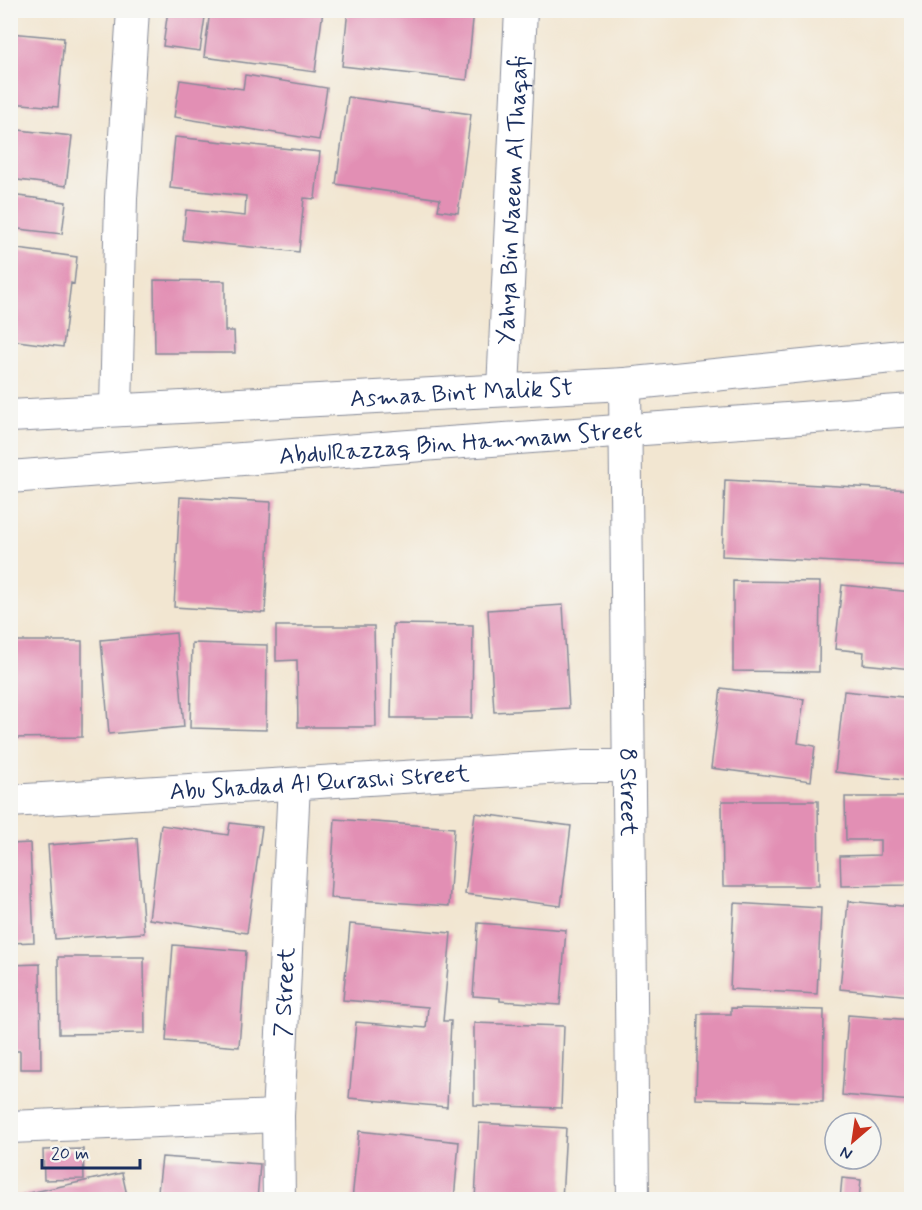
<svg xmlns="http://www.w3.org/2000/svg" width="922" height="1210" viewBox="0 0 922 1210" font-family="Mynerve,sans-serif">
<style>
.building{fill:#e28fb4}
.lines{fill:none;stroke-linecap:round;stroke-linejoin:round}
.minor-casing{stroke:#868a98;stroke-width:34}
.minor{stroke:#fff;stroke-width:32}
.labels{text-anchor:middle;stroke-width:5;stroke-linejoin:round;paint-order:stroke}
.street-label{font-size:24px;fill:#1b2f5e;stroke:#f6f6f2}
</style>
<rect width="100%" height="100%" fill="#f6f6f2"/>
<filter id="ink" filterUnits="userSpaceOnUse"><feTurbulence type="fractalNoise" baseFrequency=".0167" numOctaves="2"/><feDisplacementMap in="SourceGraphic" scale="12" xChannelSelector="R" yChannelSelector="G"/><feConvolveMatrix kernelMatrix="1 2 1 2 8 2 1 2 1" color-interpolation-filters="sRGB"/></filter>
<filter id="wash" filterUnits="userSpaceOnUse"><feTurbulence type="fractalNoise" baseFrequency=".008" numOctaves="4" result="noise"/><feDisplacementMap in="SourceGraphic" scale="24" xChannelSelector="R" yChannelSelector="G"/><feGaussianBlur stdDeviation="1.35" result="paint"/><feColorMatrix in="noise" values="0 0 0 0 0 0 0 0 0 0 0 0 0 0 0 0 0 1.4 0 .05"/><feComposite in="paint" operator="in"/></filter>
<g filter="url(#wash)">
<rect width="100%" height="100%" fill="#f2e6d1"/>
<g id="blocks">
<path class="building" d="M168,10H206L200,51L163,46Z
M210,10H323L315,72L204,57Z
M348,10H474L467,80L342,66Z
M10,33L64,38L58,107L10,103Z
M245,75L327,88L319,140L174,117L180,80L243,89Z
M348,97L471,114L458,213L438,210L440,199L336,184Z
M10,129L72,136L66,186L10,179Z
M175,137L320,152L315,199L304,198L299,252L183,240L186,210L245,216L246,196L170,188Z
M10,195L66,202L62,234L10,228Z
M10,248L77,257L74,284L71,283L63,347L10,340Z
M154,280L225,281V331H234L235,353H155Z
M725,480L912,490V566L722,556Z
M180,497L271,502L265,613L174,607Z
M733,581L820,582L819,672L733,671Z
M842,585L912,592V669L863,664L864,652L835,649Z
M563,605L569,708L494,712L488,610Z
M393,624L473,625L472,718H391Z
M276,626H374L376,727H298L297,660L276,661Z
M176,633L184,727L109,734L101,640Z
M10,641H82V737L10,738Z
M192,643L267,645L266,730L190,728Z
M721,688L804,699L798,743L815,746L811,781L711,768Z
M844,691L912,698V781L835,772Z
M845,797H912V885L841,886L840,856L880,855V840H846Z
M722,801H818L819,886H723Z
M475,813L571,826L561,906L465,894Z
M335,819L454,828L449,906L330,898Z
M230,823L262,827L247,933L149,919L161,825L228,835Z
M137,838L144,933L55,939L48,845Z
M30,843L34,942L10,943V844Z
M848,901L912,907V996L840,989Z
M734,903L821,908L817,994L730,989Z
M478,923L566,930L560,1005L500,1001V998L473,996Z
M350,924L451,933L443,1021H451L447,1107L349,1098L356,1022L426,1028L428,1007L343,1000Z
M173,945L246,951L239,1047L166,1041Z
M58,957H144L145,1033L59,1034Z
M40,964L41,1069H20V1051H10V965Z
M731,1008L824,1010L823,1102L696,1099L698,1014H731Z
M848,1015L912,1020V1101L842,1095Z
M474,1023L564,1026L561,1108L474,1105Z
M479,1123L566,1128L562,1200H475Z
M359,1131L459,1142L454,1200H352Z
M83,1149L84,1179L44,1180L43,1150Z
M162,1157L260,1164L257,1200H157Z
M122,1173L128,1200H12L11,1197Z
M842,1178L861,1180L859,1200H840Z"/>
</g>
</g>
<g filter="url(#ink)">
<use href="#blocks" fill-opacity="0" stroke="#868a98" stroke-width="1.5"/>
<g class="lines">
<g class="minor-casing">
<g id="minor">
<path id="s1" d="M625,384L633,1200"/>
<path id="s2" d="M503,389L521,10"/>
<path d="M116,409L121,198L133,10"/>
<path id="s3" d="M10,416L625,384L912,355"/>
<path id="s4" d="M10,477L435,444L912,410"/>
<path id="s5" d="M10,801L581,766H628"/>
<path d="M10,1127L278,1116"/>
<path id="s6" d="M279,1200L278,1116L294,784"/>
</g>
</g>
<use href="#minor" class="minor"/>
</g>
</g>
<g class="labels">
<g class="street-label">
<text dy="8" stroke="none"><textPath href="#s2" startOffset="189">Yahya Bin Naeem Al Thaqafi</textPath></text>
<text dy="8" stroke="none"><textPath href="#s3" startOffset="452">Asmaa Bint Malik St</textPath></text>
<text dy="8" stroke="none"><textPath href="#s4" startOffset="452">AbdulRazzaq Bin Hammam Street</textPath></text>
<text dy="8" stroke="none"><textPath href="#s5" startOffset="310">Abu Shadad Al Qurashi Street</textPath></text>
<text dy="8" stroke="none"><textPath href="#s1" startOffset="408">8 Street</textPath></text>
<text dy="8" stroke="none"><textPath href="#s6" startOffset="208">7 Street</textPath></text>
</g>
</g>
<rect width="922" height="1210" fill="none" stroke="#f6f6f2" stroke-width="36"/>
<g transform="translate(853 1141) rotate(209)"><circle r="28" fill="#f6f6f2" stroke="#9ea6b7" stroke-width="1.5"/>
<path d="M0-4.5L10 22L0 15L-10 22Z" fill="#c8321e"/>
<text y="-9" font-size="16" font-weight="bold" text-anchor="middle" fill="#1b2f5e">N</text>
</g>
<path d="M42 1159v9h98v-9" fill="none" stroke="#1b2f5e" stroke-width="3"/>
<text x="51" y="1159" font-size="18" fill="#1b2f5e" stroke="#f6f6f2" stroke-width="4.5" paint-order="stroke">20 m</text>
</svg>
